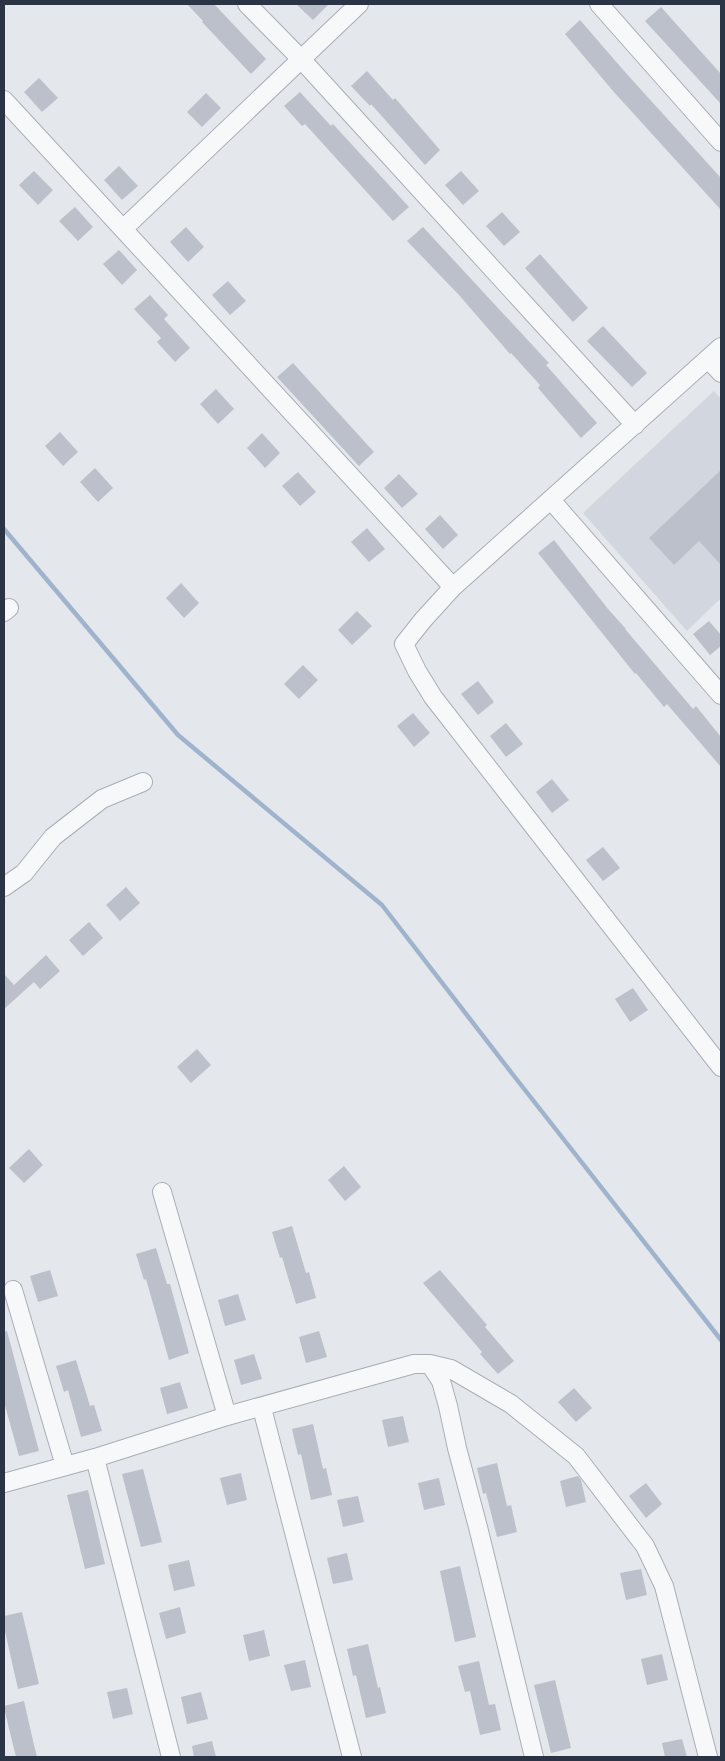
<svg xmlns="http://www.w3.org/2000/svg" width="725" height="1761" viewBox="0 0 725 1761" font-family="Ubuntu,sans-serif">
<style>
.built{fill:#d2d6de}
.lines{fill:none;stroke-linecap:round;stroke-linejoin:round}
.stream{stroke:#9fb4cc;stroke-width:4.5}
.building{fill:#bbc0ca}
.minor-casing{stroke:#a9aeb7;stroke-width:20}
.minor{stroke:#f7f8fa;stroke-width:18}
</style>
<rect width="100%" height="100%" fill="#e4e7ec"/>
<path class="built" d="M714,391L721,399V598L687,631L583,513Z"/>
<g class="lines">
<path class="stream" d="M4,529L178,735L382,905L514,1076L721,1340"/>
</g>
<path class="building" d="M187,4H214L266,59L251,74L202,22L203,21Z
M296,4H329L313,20Z
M661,7L721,74V104L645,21Z
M580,20L625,72L721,178V210L613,91L565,34Z
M367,71L393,100L395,98L440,150L425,165L371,104L370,106L351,86Z
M39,78L58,98L42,112L24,92Z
M300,92L331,126L333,124L409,207L393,221L305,124L302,126L284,106Z
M206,93L221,108L202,127L187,112Z
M119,166L138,186L122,200L104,180Z
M34,171L53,190L38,205L19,185Z
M461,171L479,191L463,205L445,185Z
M75,207L93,227L78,241L59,221Z
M502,212L520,232L504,246L486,226Z
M186,227L204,247L188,262L170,242Z
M423,227L549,363L546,365L597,423L581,438L538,388L540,385L511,353L510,354L459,295L407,241Z
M119,250L137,270L122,285L103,264Z
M540,254L588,308L573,322L525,268Z
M228,281L246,301L230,315L212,295Z
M150,295L168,315L164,319L190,348L175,362L157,342L161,338L134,309Z
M603,326L647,373L632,387L587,341Z
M293,363L374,452L359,466L277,377Z
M216,389L234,409L218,424L200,404Z
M60,432L78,452L63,466L45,446Z
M262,433L280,453L265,468L247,448Z
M95,468L113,488L98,502L80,482Z
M721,470V565L699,541L674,565L649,538Z
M298,472L316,492L300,506L282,486Z
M399,474L418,494L402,508L384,488Z
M440,515L458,535L443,549L425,529Z
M367,528L385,549L369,562L351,542Z
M554,540L608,609L626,629H625L693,709L696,706L721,737V767L667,704L664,707L636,673L635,674L538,553Z
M181,583L199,603L184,618L166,598Z
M357,611L372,626L352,645L338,630Z
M709,621L721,635V646L710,655L693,634Z
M303,665L318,680L299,699L284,684Z
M478,681L494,702L478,715L461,694Z
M413,713L430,733L414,747L397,726Z
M506,723L523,744L506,757L490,736Z
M552,779L569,800L552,813L536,792Z
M603,847L620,868L603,881L586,860Z
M126,887L140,903L120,921L106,905Z
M89,922L103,938L83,956L69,940Z
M46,955L60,971L40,989L34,982L4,1009V974L14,985Z
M633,988L648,1010L630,1022L615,999Z
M197,1049L211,1065L191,1083L177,1067Z
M29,1149L43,1165L24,1183L9,1168Z
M344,1166L361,1187L345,1201L328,1180Z
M292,1226L306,1273L309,1272L316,1298L296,1304L282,1257L280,1258L272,1232Z
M156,1248L167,1284H170L189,1353L169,1360L146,1279L144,1280L136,1254Z
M50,1270L58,1296L38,1302L30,1276Z
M440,1270L487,1325L485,1327L514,1361L498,1374L480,1354L482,1352L423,1283Z
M238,1294L246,1320L225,1326L218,1300Z
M7,1331L39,1451L19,1456L4,1402V1332Z
M319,1331L327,1357L306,1363L299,1337Z
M254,1354L262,1379L241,1385L234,1360Z
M76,1360L90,1406L94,1405L102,1431L81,1437L68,1390L64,1392L56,1366Z
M180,1382L188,1408L167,1414L160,1388Z
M574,1388L592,1408L576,1422L558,1402Z
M403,1416L409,1442L388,1447L382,1420Z
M313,1424L323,1469L326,1468L332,1495L311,1500L301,1454L298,1455L292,1429Z
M497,1463L507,1506L511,1505L517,1532L497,1537L486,1493L483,1494L477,1468Z
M143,1469L162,1542L141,1547L122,1474Z
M241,1473L247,1500L227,1505L220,1478Z
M578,1476L581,1480L586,1502L566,1507L560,1481Z
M439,1478L445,1505L424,1510L418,1483Z
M646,1483L662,1504L646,1518L629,1496Z
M88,1490L105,1564L85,1569L67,1495Z
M358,1496L364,1522L343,1527L337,1500Z
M347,1553L353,1580L333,1584L327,1558Z
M189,1560L195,1586L174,1591L168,1565Z
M460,1566L476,1637L455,1642L440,1571Z
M641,1569L647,1595L626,1600L620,1573Z
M180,1607L186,1633L166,1639L159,1613Z
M22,1612L39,1684L18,1689L4,1627V1616Z
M264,1630L270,1656L249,1661L243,1635Z
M368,1644L378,1688L380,1687L386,1713L366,1718L356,1675L353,1676L347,1649Z
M662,1654L668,1680L647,1685L641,1659Z
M305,1660L311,1687L291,1691L284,1665Z
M479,1661L489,1705L495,1704L501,1730L480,1735L470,1691L465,1692L458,1666Z
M555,1680L571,1748L551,1753L534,1685Z
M127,1688L133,1714L113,1719L107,1692Z
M201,1692L208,1719L187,1724L181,1697Z
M24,1701L34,1745L37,1757H16L4,1708V1706Z
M682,1739L687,1757H665L662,1743Z
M212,1741L216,1757H194L192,1746Z"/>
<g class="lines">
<g class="minor-casing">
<path id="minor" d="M247,4L301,59L635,425
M599,4L721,142
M4,100L453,587L721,347
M123,229L359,4
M709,360L721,373
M551,500L721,695
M453,587L423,620L404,644L417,671L433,697L721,1067
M4,612L9,608
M4,887L24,873L53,837L102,799L143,782
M162,1192L227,1416
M13,1290L65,1466
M430,1364L441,1381L448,1406L457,1448L478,1527L534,1757
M262,1408L352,1757
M95,1458L171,1757
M4,1483L95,1458L227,1416L414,1364H430L451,1369L511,1404L576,1456L645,1546L664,1586L708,1757"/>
</g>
<use href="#minor" class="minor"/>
</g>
<rect width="725" height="1761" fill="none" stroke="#2b3445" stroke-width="10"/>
</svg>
